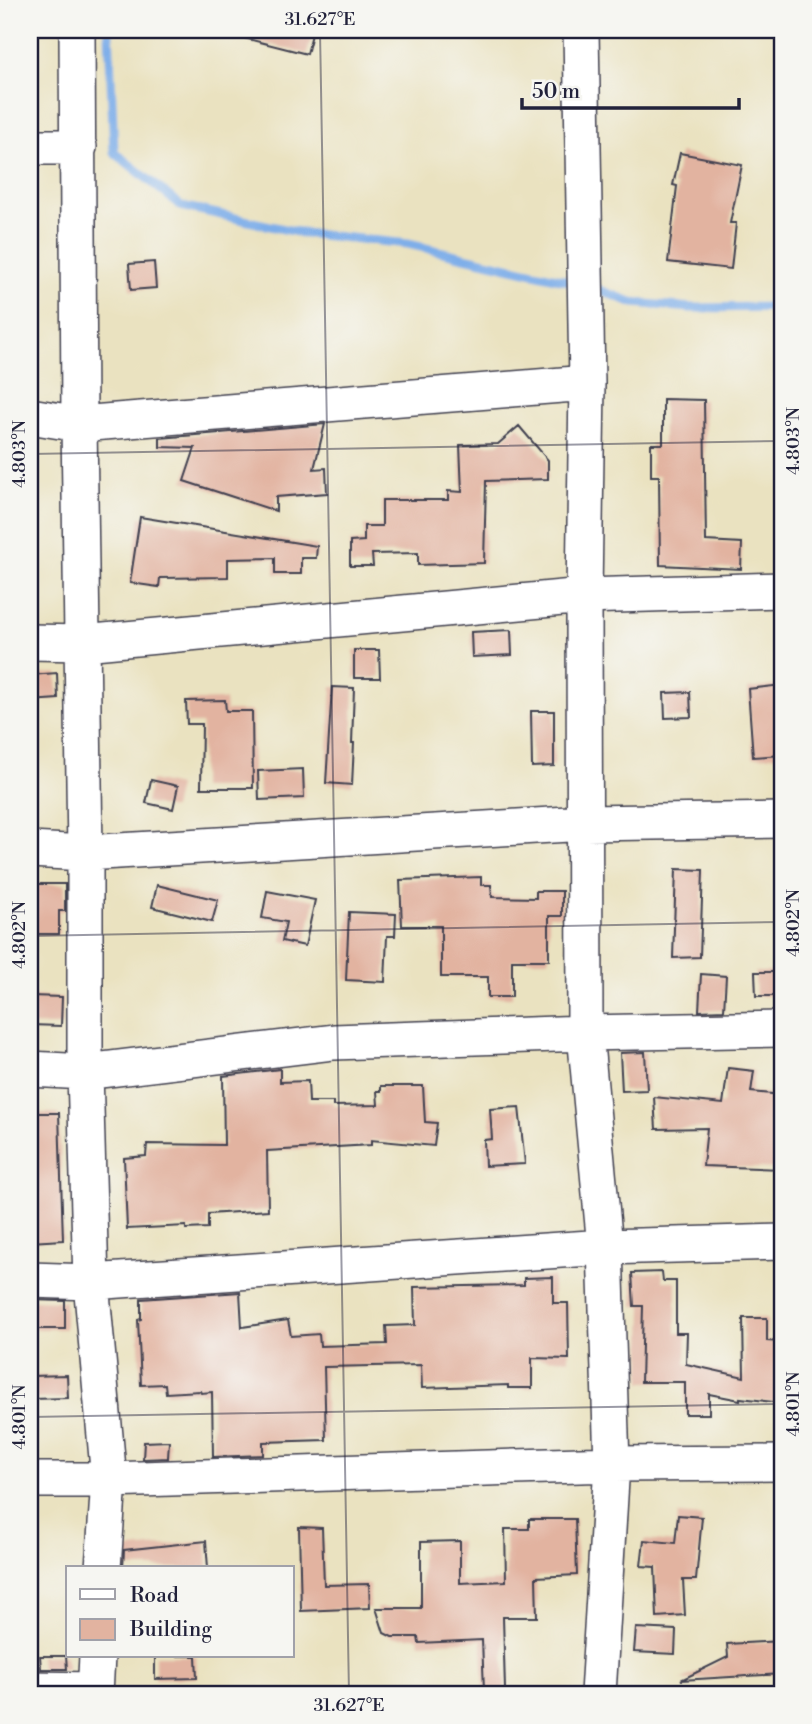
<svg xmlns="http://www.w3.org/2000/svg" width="812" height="1724" viewBox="0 0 812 1724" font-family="'Libre Bodoni',serif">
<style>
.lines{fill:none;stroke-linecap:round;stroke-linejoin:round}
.stream{stroke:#7eaee9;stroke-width:9}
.building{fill:#e2b3a0}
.minor-casing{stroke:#403f4f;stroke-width:38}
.minor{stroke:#fff;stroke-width:35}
.ticks{fill:none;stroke:#22223b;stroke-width:2;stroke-opacity:0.45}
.neatline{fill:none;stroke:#22223b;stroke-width:2.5}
.ticks-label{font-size:18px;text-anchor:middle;fill:#22223b}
</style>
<rect width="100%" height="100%" fill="#f6f6f2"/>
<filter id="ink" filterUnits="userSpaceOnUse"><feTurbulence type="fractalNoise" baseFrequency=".0143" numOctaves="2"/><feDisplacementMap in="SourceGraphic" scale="14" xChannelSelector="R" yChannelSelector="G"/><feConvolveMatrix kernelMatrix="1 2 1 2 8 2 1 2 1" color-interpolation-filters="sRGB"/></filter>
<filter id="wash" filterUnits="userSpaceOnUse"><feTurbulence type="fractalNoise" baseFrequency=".00686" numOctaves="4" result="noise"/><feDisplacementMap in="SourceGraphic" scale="28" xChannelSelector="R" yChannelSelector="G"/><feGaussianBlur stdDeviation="1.57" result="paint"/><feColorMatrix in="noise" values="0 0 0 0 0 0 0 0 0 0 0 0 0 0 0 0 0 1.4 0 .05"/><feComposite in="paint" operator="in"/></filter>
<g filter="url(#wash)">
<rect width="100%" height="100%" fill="#eae2c0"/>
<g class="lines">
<path class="stream" d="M109,30L114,152L181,206L302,233L408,244L578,283
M594,288L634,303L691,308L782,307"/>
</g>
<g id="blocks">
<path class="building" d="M245,30H313L307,54L244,38Z
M680,153L742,165L730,223H736L731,269L668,262L677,186L673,185Z
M154,262L156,288L131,290L129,264Z
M663,399L704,400L706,541L742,543L741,569L660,565L659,476H651V444H663Z
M325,424L314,469L326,468L327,493L276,497V511L184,481L195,448L160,447V438Z
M519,426L548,460V479L486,481L484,563L418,565V553L372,554L373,566H350V542L364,541V526H382V500H448V491L462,492L460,445L498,444Z
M140,517L317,546L316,558H301V574H275V558L228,559V577L160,578L159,587L130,583Z
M511,630L512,655L472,657L471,632Z
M354,650H379L380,678H354Z
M57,673L58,699L30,701V675Z
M782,685V755L753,757L748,689Z
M332,687L354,688L352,743H354L352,785L326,783Z
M690,692L691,717L665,718L664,693Z
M225,700L226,711H252L253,788H201L202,724H187L186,701Z
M531,711H554V766L532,767Z
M303,769L304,798L259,800L258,771Z
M151,780L178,786L173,809L146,803Z
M676,869L703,870L700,957L673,958Z
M481,877V885H491L492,897L536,898V891H562V916H549V960H512V997H488V977H441V926H402L400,880Z
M34,884H65V911H59V934H34Z
M157,885L218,900L212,922L152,907Z
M267,891L315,900L305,946L282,941L286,922L262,918Z
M349,912L396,914L395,936H387L385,982L346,980Z
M755,972H779V996H756Z
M701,974L726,976L724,1010L699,1011Z
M30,996L62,997L61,1026L30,1025Z
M645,1052L647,1090L622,1091L620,1053Z
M728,1068L754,1071L751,1092L782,1095V1169L703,1166L707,1128L656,1129L654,1097L723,1104Z
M280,1069V1082L308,1081L309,1102H333V1106L378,1105L377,1091H381V1086H423L425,1122L437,1123L434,1146L371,1140V1145L267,1151L268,1210L208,1214V1228L186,1229V1226L127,1229L124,1158L146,1156L147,1144L224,1145L223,1076Z
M519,1107L525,1164L485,1166L484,1140L492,1139L490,1109Z
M32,1113H59L63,1240L30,1242V1170H34Z
M662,1272L663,1281H676V1333H687L686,1364L744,1377L743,1318H767V1341L782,1342V1403L740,1398V1400L709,1394V1414H685V1382H641L643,1306H634L632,1273Z
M553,1277V1303H568L569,1359L532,1358V1388H508V1385L422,1388L421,1365L324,1367L326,1440L263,1442V1455L213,1457L212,1392L201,1393L200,1391L166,1393L165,1384L141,1385L138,1320L141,1319V1299L240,1292L242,1327L288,1320L291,1336L319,1334L320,1346L387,1344L386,1326L415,1325L414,1287L524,1285V1278Z
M30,1300L65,1301V1329H30Z
M67,1375L68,1398L32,1399L31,1376Z
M169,1441L168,1458L143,1459L144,1442Z
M678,1515L702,1517L696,1580H683L685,1615L657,1617L655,1567L641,1566L644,1540L675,1543Z
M529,1519H575L577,1575L536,1577L537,1617H503L505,1690H484L482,1640L419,1643L418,1637H392L384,1633L376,1608H421V1542L460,1541V1583L506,1581L505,1529H529Z
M299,1527L322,1528L324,1585L369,1584L370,1608L301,1611Z
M206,1541L208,1568H123L124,1550Z
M636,1628L676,1630L675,1654L634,1652Z
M782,1641V1674L681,1680L728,1657L727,1644Z
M40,1656H66L67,1669H41Z
M155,1656H196L197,1678L155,1679Z"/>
</g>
</g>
<g filter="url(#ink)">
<use href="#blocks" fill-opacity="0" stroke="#403f4f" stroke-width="2"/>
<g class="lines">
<g class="minor-casing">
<path id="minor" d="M77,30L79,424L85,853V1072L91,1282L109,1480L103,1568
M581,30L587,383L584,596L585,1033L605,1247L612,1464L598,1694
M30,147H79
M30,416L79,424L587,383
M30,642L83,643L584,596L782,590
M30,850L85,853L585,823L782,820
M30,1069L85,1072L334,1042L585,1033L782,1029
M30,1280L91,1282L605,1247L782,1242
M30,1480H109L612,1464L782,1463
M30,1689L95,1690
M95,1694L97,1656"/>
</g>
<use href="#minor" class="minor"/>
</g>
</g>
<path class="ticks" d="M320,30L349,1694M30,454L782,441M30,936L782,922M30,1417L782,1404"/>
<rect width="812" height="1724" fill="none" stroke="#f6f6f2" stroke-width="77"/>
<rect x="66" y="1566" width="228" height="91" fill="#f6f6f2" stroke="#a1a1a9" stroke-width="2"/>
<rect x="80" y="1589" width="35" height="10" fill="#ffffff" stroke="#a1a1a9" stroke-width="2"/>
<text x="130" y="1602" font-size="21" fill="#22223b">Road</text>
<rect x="80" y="1619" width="35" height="21" fill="#e2b3a0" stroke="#a1a1a9" stroke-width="2"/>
<text x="130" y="1636" font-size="21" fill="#22223b">Building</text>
<path d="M522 98v10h217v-10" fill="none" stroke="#22223b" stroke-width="3.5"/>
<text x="532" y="98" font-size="21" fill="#22223b" stroke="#f6f6f2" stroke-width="5" paint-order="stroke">50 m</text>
<rect x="38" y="38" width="736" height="1648" class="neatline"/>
<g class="ticks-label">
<text x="320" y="25">31.627°E</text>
<text transform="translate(793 441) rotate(-90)" y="6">4.803°N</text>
<text transform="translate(19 454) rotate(-90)" y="6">4.803°N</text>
<text transform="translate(793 923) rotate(-90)" y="6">4.802°N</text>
<text transform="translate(19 935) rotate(-90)" y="6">4.802°N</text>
<text transform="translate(793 1404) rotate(-90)" y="6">4.801°N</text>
<text transform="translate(19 1417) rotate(-90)" y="6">4.801°N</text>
<text x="349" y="1711">31.627°E</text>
</g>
</svg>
